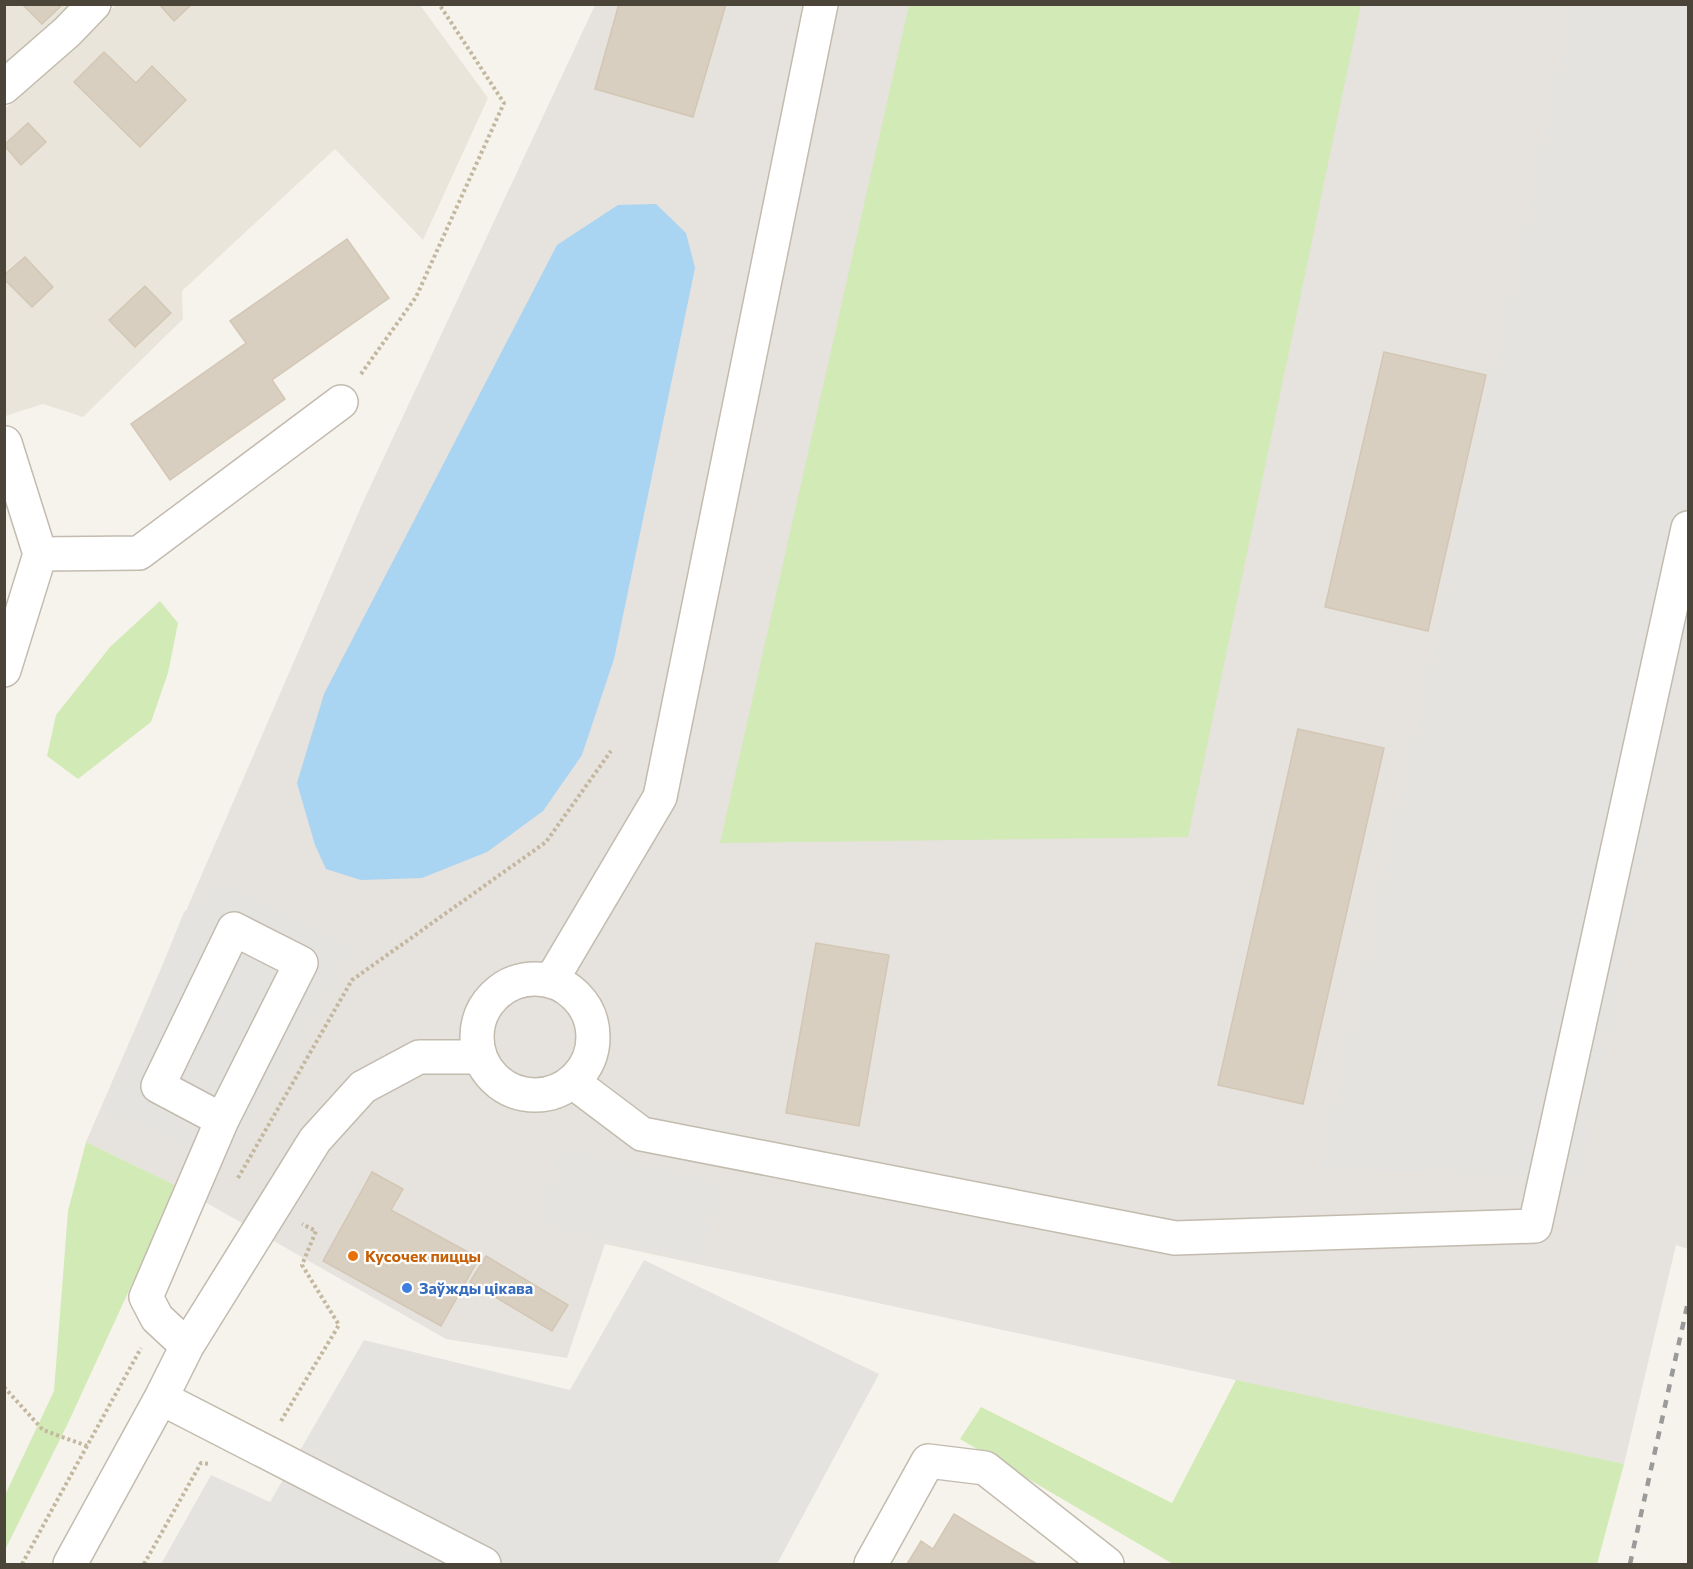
<svg xmlns="http://www.w3.org/2000/svg" width="1693" height="1569" viewBox="0 0 1693 1569" font-family="Commissioner,sans-serif">
<style>
.residential{fill:#eae5da}
.industrial{fill:#e6e2dd}
.green{fill:#d2eab5}
.parking{fill:#e5e3e0}
.water{fill:#a9d4f2}
.building{fill:#d8cfc1;stroke:#d3c7b4;stroke-width:1.5}
.lines{fill:none;stroke-linecap:round;stroke-linejoin:round}
.minor-casing{stroke:#c2bbae;stroke-width:36}
.path{stroke:#c4b79f;stroke-width:4;stroke-dasharray:3 3;stroke-linecap:butt}
.minor{stroke:#fff;stroke-width:33}
.rail{stroke:#9a9a9a;stroke-width:4.5;stroke-dasharray:8 8;stroke-linecap:butt}
.food-dot{fill:#e8710a;stroke:#fff;stroke-width:2}
.shop-dot{fill:#3f7fe0;stroke:#fff;stroke-width:2}
.labels{text-anchor:middle;stroke-width:4.5;stroke-linejoin:round;paint-order:stroke}
.food-label{font-size:16px;font-weight:bold;fill:#c56008;stroke:#fff;text-anchor:start}
.shop-label{font-size:16px;font-weight:bold;fill:#366cbe;stroke:#fff;text-anchor:start}
</style>
<rect width="100%" height="100%" fill="#f6f3ec"/>
<path class="residential" d="M117,4L420,5L488,98L423,240L335,149L182,291L183,319L83,417L43,404L5,416L4,110L78,43Z
M5,5H75L5,67Z"/>
<path class="industrial" d="M595,5H1688V1249L1676,1245L1624,1464L605,1244L567,1358L446,1339L177,1186L86,1142L363,502Z"/>
<path class="green" d="M909,5H1361L1188,837L720,843Z
M160,601L178,623L168,673L151,722L78,779L47,756L56,715L110,647Z
M86,1142L177,1186L69,1421L5,1550V1495L54,1391L68,1211Z
M1236,1380L1624,1464L1597,1564H1173L960,1439L981,1407L1172,1503Z"/>
<path class="parking" d="M1571,5H1688V619L1584,1177L1318,1170Z
M219,879L357,945L226,1163L103,1112L184,912Z
M556,1145L722,1181L704,1261L539,1225Z
M644,1260L879,1374L777,1564H161L211,1475L270,1502L364,1340L570,1390Z"/>
<path class="water" d="M656,204L686,233L695,268L614,659L582,755L543,811L487,852L422,878L361,880L326,869L315,845L297,783L324,694L557,245L618,205Z"/>
<path class="building" d="M22,4H63L42,24Z
M159,4H192L174,21Z
M619,4H726L693,117L595,89Z
M104,52L136,83L152,66L186,100L140,147L74,82Z
M28,123L46,142L21,165L4,145Z
M347,239L389,298L272,380L285,399L170,480L131,424L246,343L230,321Z
M25,257L53,287L32,307L4,279V275Z
M145,286L171,313L135,347L109,320Z
M1384,352L1486,375L1428,631L1325,607Z
M1298,729L1384,748L1303,1104L1218,1085Z
M816,943L889,955L859,1126L786,1113Z
M372,1172L403,1189L391,1210L479,1258L441,1326L323,1261Z
M486,1256L568,1305L552,1331L470,1282Z
M954,1514L1037,1564H907L921,1541L933,1549Z"/>
<g class="lines">
<g class="minor-casing">
<path id="minor" d="M4,87L67,32L94,4
M40,554L139,553L341,402
M4,670L40,554L5,443
M477 1037a58 58 0 1 1 116 0a58 58 0 1 1-116 0Z
M551,981L660,797L821,4
M573,1082L642,1134L1175,1238L1535,1226L1688,528
M187,1346L157,1318L146,1297L222,1120L301,963L234,929L158,1086L222,1120
M161,1398L484,1564
M70,1564L161,1398L187,1346L315,1140L363,1087L419,1057H480
M871,1564L928,1461L985,1468L1107,1564"/>
</g>
<path class="path" d="M361,374L416,297L504,103L439,4
M238,1178L352,980L546,842L611,751
M4,1387L43,1430L87,1446
M281,1421L339,1325L302,1265L316,1231L302,1224
M22,1564L141,1348
M144,1564L201,1463L210,1464"/>
<use href="#minor" class="minor"/>
<path class="rail" d="M1630,1564L1688,1302"/>
</g>
<circle class="food-dot" cx="353" cy="1256" r="6"/>
<circle class="shop-dot" cx="407" cy="1288" r="6"/>
<g class="labels">
<g class="food-label">
<text x="365" y="1262">Кусочек пиццы</text>
</g>
<g class="shop-label">
<text x="419" y="1294">Заўжды цікава</text>
</g>
</g>
<rect width="1693" height="1569" fill="none" stroke="#4b4439" stroke-width="12"/>
</svg>
